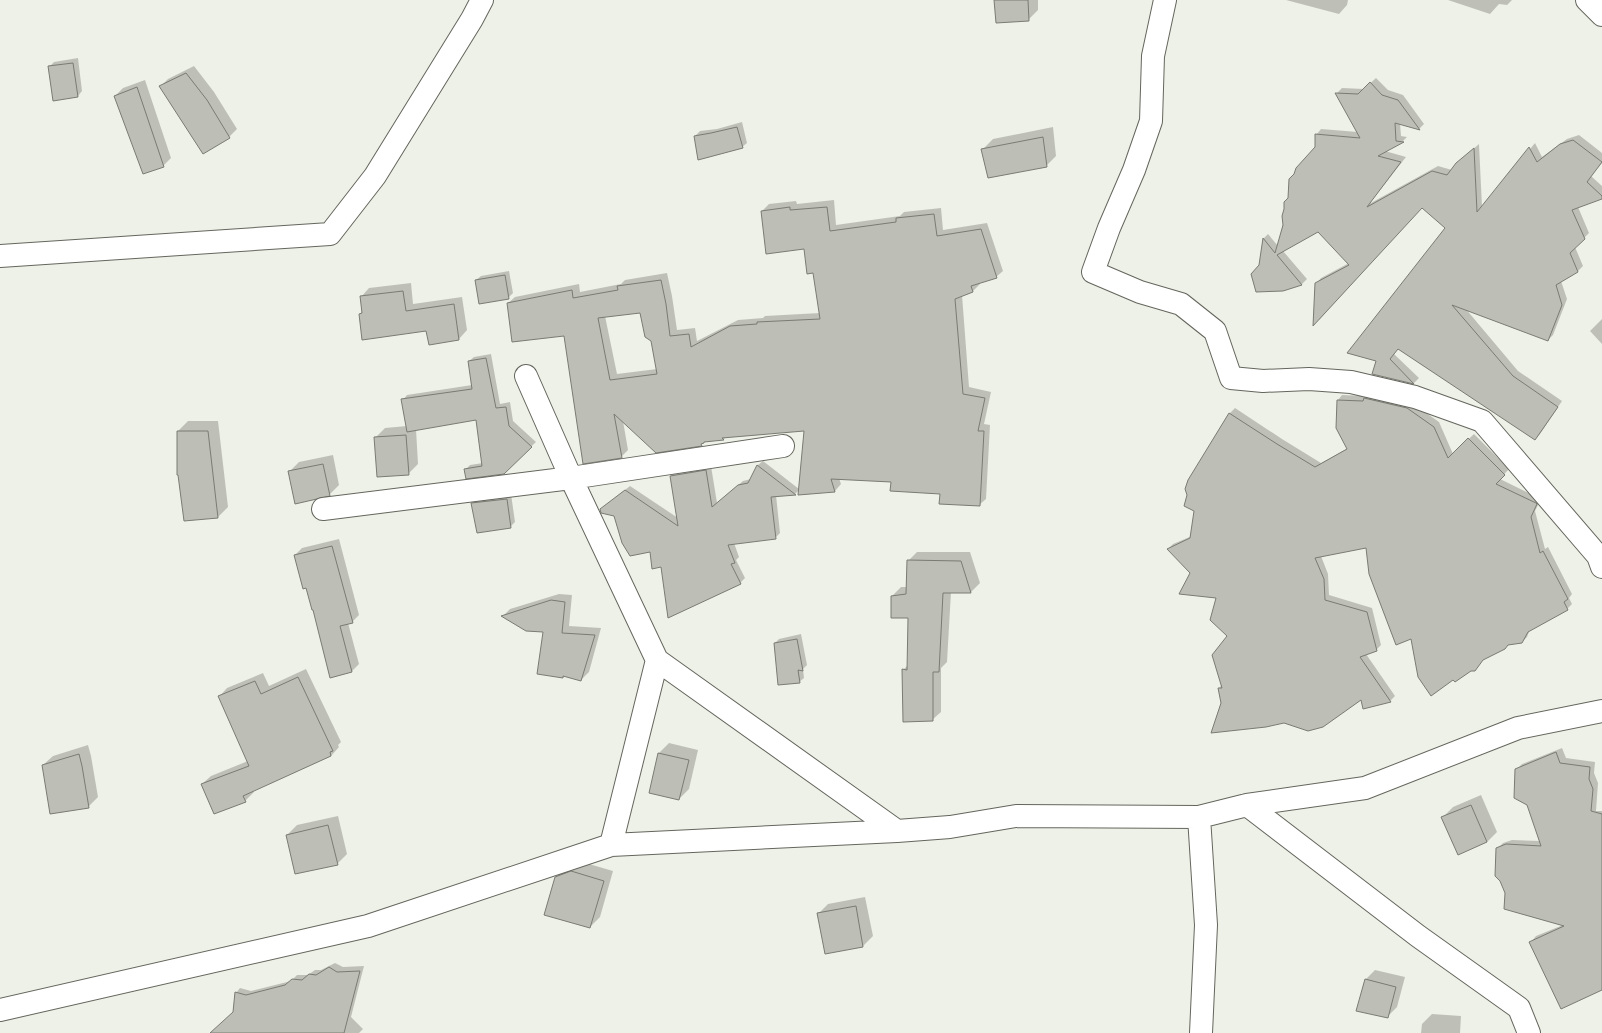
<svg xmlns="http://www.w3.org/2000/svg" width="1602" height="1033" viewBox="0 0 1602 1033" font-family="Raleway,sans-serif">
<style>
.shadow{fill:#0003;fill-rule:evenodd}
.building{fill:#bdbfb6;stroke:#7a7c74;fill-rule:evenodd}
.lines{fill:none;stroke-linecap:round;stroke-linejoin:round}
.street-casing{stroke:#64665d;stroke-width:24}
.street{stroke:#fff;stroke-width:22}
</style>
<rect width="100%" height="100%" fill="#eef1e7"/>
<path class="shadow" d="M996,0H1038V10L1028,20Z
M1286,0H1348L1347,5L1339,14Z
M1448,0H1512L1507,5L1499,4L1490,14Z
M78,58L82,91L78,96L49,67L54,62Z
M194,66L214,92L237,129L229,137L160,87L168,79Z
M1376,78L1388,90L1403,95L1424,124L1419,129L1400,123L1401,136L1407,137L1403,141L1385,151L1406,157L1369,204L1438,166L1452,170L1463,158L1479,144L1482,207L1535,143L1542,157L1567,139L1579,135L1602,153V163L1591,176L1602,186V198L1578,207L1589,233L1575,247L1583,266L1578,271L1561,281L1567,299L1553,335L1548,340L1465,308L1518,371L1562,401L1540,434L1535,439L1398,349L1394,354L1419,378L1414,383L1373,373L1446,228L1422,207L1319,320L1316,284L1321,278L1349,263L1319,231L1283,251L1307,279L1302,284L1283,290L1260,266L1263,239L1268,234L1278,246L1289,197L1316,147V135L1321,129L1358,132L1337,93L1342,88L1364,89Z
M145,80L171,158L163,166L115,96L123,88Z
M742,122L747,143L742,147L695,136L700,131L717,129Z
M1053,127L1056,156L1046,166L983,149L993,139Z
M834,200L836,225L900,216L904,212L941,208L943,230L987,223L1003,271L996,277L979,282L980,284L973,291L962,295L969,387L991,392L984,424L990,425L986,499L979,505L941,493L892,482L839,478L841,484L835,491L799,490L795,494L776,495L780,533L775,538L734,543L739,557L736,560L745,578L740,583L662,566L651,551L615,515L606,505L630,486L678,518L671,476L675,471L711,466L717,503L743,481L751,479L758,465L763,461L799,489L805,430L726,437L724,439L705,441L701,445L623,421L628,450L621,457L565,335L508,303L515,297L579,284L580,292L621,284L625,280L667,273L672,296L677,330L695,328L697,341L738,320L763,318L765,316L820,313L814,272L805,248L762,211L769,204L796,201L797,204ZM641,312L652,340L657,369L617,374L605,316Z
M509,271L513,293L508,298L476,280L481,276Z
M411,283L413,304L462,297L467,330L459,339L430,343L427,330L360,314L363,311L361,297L369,288Z
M1602,319V344L1590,331Z
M491,354L500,404L510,402L513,421L536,442L503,473L465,470L470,465L483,463L477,419L416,429L418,464L408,474L375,438L385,428L407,426L403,400L407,395L472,385L469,361L474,357Z
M1342,395L1367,396L1412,403L1439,422L1453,454L1474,434L1509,469L1500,479L1541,499L1535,511L1545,549L1548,547L1572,594L1569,598L1572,604L1567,609L1530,629L1527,637L1522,642L1508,644L1484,658L1474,670L1411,638L1367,547L1321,556L1328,574L1329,595L1372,608L1381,645L1376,650L1366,654L1395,696L1390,701L1362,698L1222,703L1219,688L1222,685L1229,636L1218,597L1168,549L1173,544L1192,536L1195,511L1188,495L1189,481L1230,413L1235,408L1282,439L1321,463L1348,448L1337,428L1338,400Z
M188,421H218L228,507L218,517L178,431Z
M333,455L339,485L329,495L289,472L299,462Z
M511,494L515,522L510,527L472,503L477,499Z
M339,539L359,615L352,622L348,623L359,664L352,671L330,677L314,608L295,555L302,548Z
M917,552H970L980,583L971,592H951L947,662L941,668V712L932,720L903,670L908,665L909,617L892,596L901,587H907L908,561Z
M559,594L572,595L569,626L601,628L589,672L581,680L565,675L563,677L545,632L503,616L510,609Z
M801,634L807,665L803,669L804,678L799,682L775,643L779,639Z
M306,669L341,742L338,745L339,747L331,756L253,790L254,792L245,801L202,784L211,776L248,761L219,697L227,688L263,673L269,686Z
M669,743L698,750L689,789L679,799L650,792L659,753Z
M88,745L91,756L98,797L88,807L43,765L53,756Z
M1562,748L1566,758L1595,762L1594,773L1598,783L1596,811H1602V975L1531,942L1536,936L1563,925L1506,893L1497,849L1503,843L1512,840L1541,841L1516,770L1522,764Z
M1481,795L1497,832L1487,842L1443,817L1453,807Z
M338,816L347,854L337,864L287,835L297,825Z
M582,862L613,871L600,917L590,927L556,877L566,867Z
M865,897L873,936L863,946L818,914L828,904Z
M335,963L343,967L364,966L351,1017L363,1029L359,1033H221L234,1012L236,993L240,988L251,991L291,981L297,975H308L315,970H321Z
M1375,970L1405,977L1397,1007L1387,1017L1365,980Z
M1432,1014L1461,1016L1460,1033H1421L1422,1024Z"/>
<path class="building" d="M994,0H1028L1029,21L996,23Z
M73,63L78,97L53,101L48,66Z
M186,73L207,100L230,138L203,154L159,86Z
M1370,82L1382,95L1398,100L1420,130L1395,123L1396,141L1404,142L1378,156L1401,162L1367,207L1432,171L1447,175L1456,163L1474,148L1477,212L1529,147L1537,162L1560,144L1573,140L1602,162L1587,182L1602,196V199L1572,210L1585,239L1570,253L1578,272L1556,285L1562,305L1548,341L1452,305L1513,376L1558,407L1535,440L1398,349L1390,359L1414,384L1372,374L1376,361L1347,353L1445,228L1422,208L1313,326L1315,283L1349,265L1318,232L1277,255L1302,285L1283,291L1256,292L1251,274L1259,265L1263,238L1275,253L1283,225L1282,216L1284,209V202L1288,198L1289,179L1294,174L1296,168L1315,147V134L1360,138L1335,93L1358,94Z
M137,87L164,167L143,174L114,96Z
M737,127L743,148L698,160L694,136L711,133Z
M1043,137L1047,167L988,178L981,149Z
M790,207V210L827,207L830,231L896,222V218L934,214L937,236L981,229L997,278L971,286L973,292L955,299L963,394L985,398L978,431H984L980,506L939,504L940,494L890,491L891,482L831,479L835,492L798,495L804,431L722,438L724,440L704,442V443L701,444L702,446L656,453L614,414L622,458L583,464L564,336L512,342L507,303L572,290L573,298L618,290L617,286L661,280L666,304L670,336L689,334L691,347L730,326L757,324V322L820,319L813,273L807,274L804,249L766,254L761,211ZM640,313L645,337L651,341L657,374L610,380L598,318Z
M505,275L509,299L479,304L475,280Z
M403,291L406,311L454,304L459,340L429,345L426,331L362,340L359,314L362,313L360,296Z
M486,358L496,408L506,407L509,426L532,447L504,474L466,479L464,469L482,466L476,420L407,432L401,399L472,389L468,361Z
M1364,398L1407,408L1434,427L1448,458L1468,438L1505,475L1496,484L1536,503L1537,504L1531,517L1540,553L1543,551L1568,599L1564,602L1568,610L1528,632L1522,643L1508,645L1505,649L1483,660L1475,671H1471L1455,682L1453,680L1431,696L1418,677L1411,639L1396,645L1369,574L1366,548L1315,558L1324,579L1325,600L1367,612L1377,651L1360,657L1391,702L1363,709L1361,700L1323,727L1308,731L1284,723L1266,727L1211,733L1221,703L1218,688H1222L1212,655L1227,636L1210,620L1216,598L1179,594L1190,573L1167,549L1190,538L1194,511L1184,506L1187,495L1185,489L1188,480L1229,413L1277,444L1315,467L1347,449L1336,428L1337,400L1363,401Z
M177,431H208L218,518L184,521L178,475H177Z
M406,435L409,475L377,477L374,437Z
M323,464L330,496L295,504L288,471Z
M757,465L796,495L771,497L776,539L728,545L735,563L731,564L741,584L668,618L661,567L652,569L650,552L630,556L622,543L614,516L601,513L600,509L625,490L678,526L670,476L706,470L712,507L738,485L748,483Z
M507,499L511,528L477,533L471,503Z
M332,546L353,623L340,626L352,672L330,678L313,610H312L306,588L303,589L294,555Z
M907,560L961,561L971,593H943L939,672H933V721L903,722L902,669L907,670L908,618H891V596L906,594Z
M551,600L565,602L562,633L595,635L581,681L563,676V678L537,674L543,632L526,631L501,616Z
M797,639L803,671L798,670L800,683L778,685L774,643Z
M298,677L333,751L330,752L331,756L243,796L246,802L214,814L201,784L249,766L218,696L255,681L261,694Z
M1556,752L1560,763L1590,767L1589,779L1593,789L1591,811L1602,814V990L1561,1009L1529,942L1564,926L1504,909L1505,893L1500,881L1495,876L1496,848L1506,844L1541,846L1527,805L1514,798L1515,769Z
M658,753L689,760L679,800L649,793Z
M79,754L82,766L89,808L50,814L42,765Z
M1471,805L1487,842L1458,855L1441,817Z
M328,825L338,865L295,874L286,835Z
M571,871L604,881L590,928L544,915L555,877Z
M856,906L863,947L825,954L817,913Z
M329,967L337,972L360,971L344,1033H210L233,1012L235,992L246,995L285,985L292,979L302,980L309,974L316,975Z
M1365,979L1396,987L1388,1018L1356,1011Z"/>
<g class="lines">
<g class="street-casing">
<path id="street" d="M1165,0L1153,56L1151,121L1134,170L1109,228L1093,272L1140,292L1181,304L1215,331L1231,378L1263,381L1309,379L1351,382L1415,397L1482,421L1598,556L1602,567
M1587,0L1602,15
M0,256L330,234L375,176L472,19L482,0
M526,376L571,478L657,660L611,845
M323,509L571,478L783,446
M657,660L897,831
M1247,805L1418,936L1519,1008L1529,1033
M1199,817L1206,925L1201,1033
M0,1010L368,926L611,845L897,831L950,827L1016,816L1199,817L1247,805L1365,788L1518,728L1602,711"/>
</g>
<use href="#street" class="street"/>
</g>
</svg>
